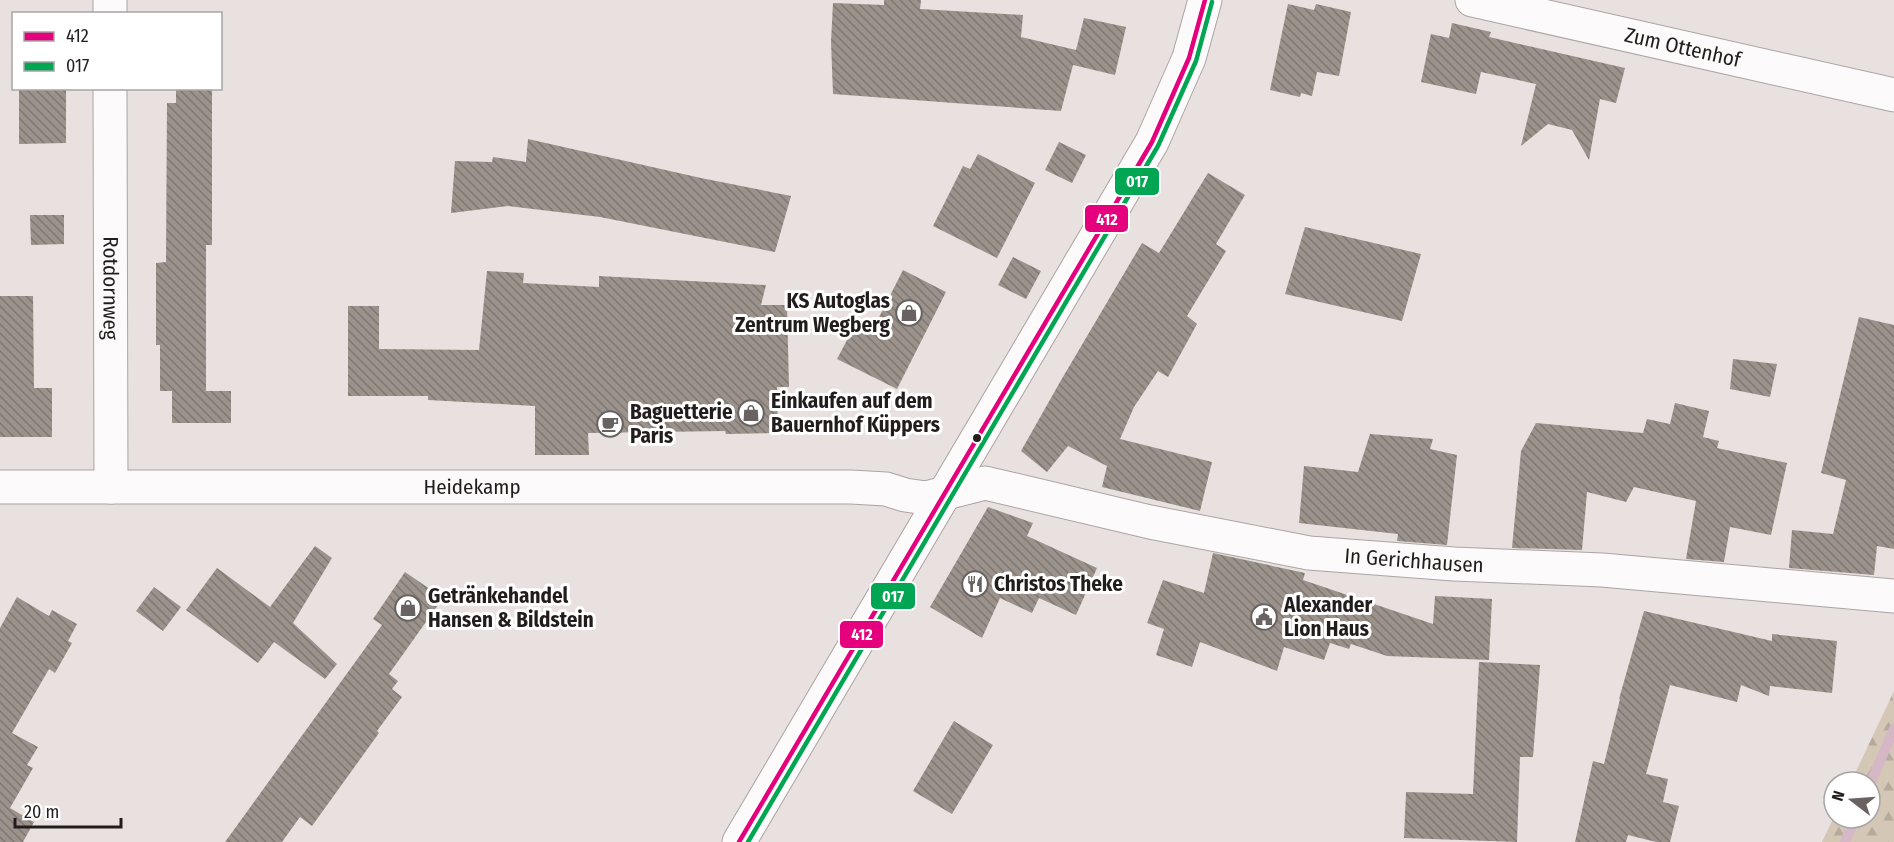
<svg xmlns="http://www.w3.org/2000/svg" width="1894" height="842" viewBox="0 0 1894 842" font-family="'Fira Sans Condensed',sans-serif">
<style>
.forest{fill:url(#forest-firs)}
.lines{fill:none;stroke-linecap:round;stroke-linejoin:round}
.stream{stroke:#d6b7c6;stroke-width:10}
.building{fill:url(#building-back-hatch)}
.minor-casing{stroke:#aba4a3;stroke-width:35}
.minor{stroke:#fcfafa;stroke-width:33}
.bus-1-casing{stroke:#fff;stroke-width:9}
.bus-2-casing{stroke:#fff;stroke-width:9}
.bus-1{stroke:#e5007d;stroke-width:4.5}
.bus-2{stroke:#00a651;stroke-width:4.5}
.bus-dot{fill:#221d1c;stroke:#fff;stroke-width:2}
.labels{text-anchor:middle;stroke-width:6;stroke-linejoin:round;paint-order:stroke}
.street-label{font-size:21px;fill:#221d1c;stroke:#fff}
.poi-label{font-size:21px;font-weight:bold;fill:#221d1c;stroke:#fff;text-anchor:start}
.line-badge{stroke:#fff;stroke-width:2}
.badge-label{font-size:16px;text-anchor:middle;font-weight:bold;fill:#fff}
</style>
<defs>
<pattern id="forest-firs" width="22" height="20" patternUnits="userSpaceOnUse" patternTransform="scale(1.5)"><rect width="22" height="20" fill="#d4c7b6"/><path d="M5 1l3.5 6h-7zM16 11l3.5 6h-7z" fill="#b6aa9c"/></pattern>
<pattern id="building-back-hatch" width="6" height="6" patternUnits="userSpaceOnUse" patternTransform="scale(1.5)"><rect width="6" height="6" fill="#9c928c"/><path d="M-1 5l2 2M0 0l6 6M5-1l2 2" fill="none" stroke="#7f7772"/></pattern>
</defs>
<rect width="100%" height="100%" fill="#e9e1df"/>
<path class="forest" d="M1894,691V842H1822L1834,817L1870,818V782H1851Z"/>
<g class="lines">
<path class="stream" d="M1870,784L1894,729
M1845,842L1855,818"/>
</g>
<path class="building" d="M884,0H921L920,9L1023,15L1021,37L1076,50L1084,18L1126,27L1115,75L1073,65L1061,111L833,94L831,42L833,3L884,5Z
M1288,4L1314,10L1316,4L1351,12L1339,76L1317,72L1312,96L1301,93L1300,97L1270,90Z
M1452,23L1491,32L1489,37L1625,68L1616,103L1600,99L1589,160L1572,130L1548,124L1521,146L1536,84L1481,72L1476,94L1421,82L1431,34L1449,38Z
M19,88H66V143L19,144Z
M176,88H212V245H206V391H231V423H172V391H160V345H156V263L166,262L167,103H176Z
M528,139L701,178L791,196L775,252L600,217L508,206L451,213L455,161L492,162L493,157L526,162Z
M1059,142L1086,155L1072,183L1045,170Z
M978,154L1035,183L997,258L933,226L963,166L970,169Z
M1208,173L1245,195L1216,244L1226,251L1187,316L1197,324L1168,377L1158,371L1134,407L1120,439L1212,462L1200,511L1102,487L1107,466L1068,446L1047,472L1021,451L1060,382L1142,243L1159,253Z
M30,215H64V244L31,245Z
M1305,227L1421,254L1402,321L1285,294Z
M1013,257L1041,271L1026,299L998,285Z
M903,270L946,292L897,389L837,359L855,325L871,333Z
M487,271L524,273L523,283L599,287V276L766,285L761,305H787L789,387H777L778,433L726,434L725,431L588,433L589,455H535V406L428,400V396H348V306H379V349L479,350Z
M0,296H33L34,388H52V437H0Z
M1859,317L1894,325V549L1877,546L1874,575L1789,568L1792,530L1833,534L1846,480L1821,473Z
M1733,359L1777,364L1770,397L1730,389Z
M1675,403L1709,411L1703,437L1719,441L1717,448L1787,463L1771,535L1730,527L1724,562L1686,559L1696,501L1634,487L1626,502L1587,492L1582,550L1512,548L1521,451L1536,423L1643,433L1647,419L1670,424Z
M1370,434L1433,439L1430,449L1457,455L1447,545L1397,541L1398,534L1299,523L1304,466L1358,472Z
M988,507L1033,523L1027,536L1097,568L1076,615L1039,598L1032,613L1000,598L982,638L930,607Z
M315,546L332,558L293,623L337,664L325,679L274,642L258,663L186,610L217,568L270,607Z
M1213,553L1305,573L1303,580L1433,624L1435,596L1492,599L1489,660L1387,656L1351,644L1349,649L1330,643L1324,660L1284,647L1277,671L1200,642L1192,667L1156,655L1164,629L1147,623L1163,580L1204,593Z
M405,572L443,598L389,674L398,681L392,689L402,697L377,731L379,733L312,826L300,817L282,842H225L382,625L373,619Z
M154,587L181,607L163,631L136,611Z
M17,597L49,616L52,610L77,624L68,641L72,643L55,673L49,669L12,733L38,747L27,765L33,768L10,808L34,822L23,842H0V628Z
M1644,611L1772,641V634L1837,641L1832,693L1770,686L1769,696L1741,685L1737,702L1670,685L1646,774L1668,779L1663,802L1679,806L1670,842H1656L1628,835L1626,842H1575L1593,761L1604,764L1620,699H1619Z
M1479,662L1540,665L1533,757H1520L1517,842L1404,838L1406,792L1473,794Z
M954,721L993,745L952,814L913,791Z"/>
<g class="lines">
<g class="minor-casing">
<g id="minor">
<path d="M110,0V14"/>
<path id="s1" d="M1472,0L1894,95"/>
<path id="s2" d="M110,88L111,487"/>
<path id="s3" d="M0,487H851L886,489L905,495L926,498L985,483L1150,522L1309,553L1454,564L1602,570L1894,596"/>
<path d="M739,842L1152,142L1189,58L1205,0"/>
</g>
</g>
<use href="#minor" class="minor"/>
<g class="bus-1-casing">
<path id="bus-1" d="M739,842L1152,142L1189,58L1205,0"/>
</g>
<g class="bus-2-casing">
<path id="bus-2" d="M748,842L1158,146L1196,61L1212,2"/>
</g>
<use href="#bus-1" class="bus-1"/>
<use href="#bus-2" class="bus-2"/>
</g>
<defs>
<g id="shop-ring" transform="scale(1.35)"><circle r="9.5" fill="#fff" stroke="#686260" stroke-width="1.5"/><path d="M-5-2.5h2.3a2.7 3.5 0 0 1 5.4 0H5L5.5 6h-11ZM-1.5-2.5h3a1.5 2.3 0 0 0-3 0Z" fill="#686260"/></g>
<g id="cafe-ring" transform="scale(1.35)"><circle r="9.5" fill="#fff" stroke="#686260" stroke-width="1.5"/><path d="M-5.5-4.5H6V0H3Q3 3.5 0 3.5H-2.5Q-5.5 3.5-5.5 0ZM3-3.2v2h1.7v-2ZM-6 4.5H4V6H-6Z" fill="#686260"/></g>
<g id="restaurant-ring" transform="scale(1.35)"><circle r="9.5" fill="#fff" stroke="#686260" stroke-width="1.5"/><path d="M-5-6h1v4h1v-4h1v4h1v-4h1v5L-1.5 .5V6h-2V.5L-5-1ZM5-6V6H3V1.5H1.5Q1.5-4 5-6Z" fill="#686260"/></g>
<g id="civic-ring" transform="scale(1.35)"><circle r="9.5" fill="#fff" stroke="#686260" stroke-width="1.5"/><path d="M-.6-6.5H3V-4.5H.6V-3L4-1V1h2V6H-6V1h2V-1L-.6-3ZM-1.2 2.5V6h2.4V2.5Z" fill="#686260"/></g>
</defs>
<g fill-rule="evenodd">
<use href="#shop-ring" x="909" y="313"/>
<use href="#shop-ring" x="751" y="413"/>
<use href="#cafe-ring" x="610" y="424"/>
<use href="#restaurant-ring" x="975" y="584"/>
<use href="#shop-ring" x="408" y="608"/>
<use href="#civic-ring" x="1264" y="617"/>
</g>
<circle class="bus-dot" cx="977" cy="438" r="5"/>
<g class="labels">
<g class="street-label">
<text dy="7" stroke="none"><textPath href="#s1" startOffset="216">Zum Ottenhof</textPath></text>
<text dy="7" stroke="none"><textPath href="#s2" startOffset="200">Rotdornweg</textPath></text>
<text dy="7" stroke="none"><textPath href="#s3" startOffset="472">Heidekamp</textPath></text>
<text dy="7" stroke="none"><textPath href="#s3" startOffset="1425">In Gerichhausen</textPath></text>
</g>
<g class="poi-label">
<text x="890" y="308" text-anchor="end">KS Autoglas<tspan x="890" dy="24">Zentrum Wegberg</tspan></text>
<text x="771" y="408">Einkaufen auf dem<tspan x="771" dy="24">Bauernhof Küppers</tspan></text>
<text x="630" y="419">Baguetterie<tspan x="630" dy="24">Paris</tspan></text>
<text x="994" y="591">Christos Theke</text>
<text x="428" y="603">Getränkehandel<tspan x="428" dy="24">Hansen &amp; Bildstein</tspan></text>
<text x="1284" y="612">Alexander<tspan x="1284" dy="24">Lion Haus</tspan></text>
</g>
</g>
<g class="line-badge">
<rect x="1114" y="167" width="46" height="29" rx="6" fill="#00a651"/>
<rect x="1084" y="204" width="45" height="29" rx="6" fill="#e5007d"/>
<rect x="870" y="582" width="46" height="28" rx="6" fill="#00a651"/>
<rect x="839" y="620" width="45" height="29" rx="6" fill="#e5007d"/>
</g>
<g class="badge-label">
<text x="1137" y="187">017</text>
<text x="1107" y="225">412</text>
<text x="893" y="602">017</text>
<text x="862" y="640">412</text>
</g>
<rect x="12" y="12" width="210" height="78" fill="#ffffff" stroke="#a7a5a4" stroke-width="1.5"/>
<rect x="24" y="32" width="30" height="9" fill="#e5007d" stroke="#a7a5a4" stroke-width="1.5"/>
<text x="66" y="42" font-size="18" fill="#221d1c">412</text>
<rect x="24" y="62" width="30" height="9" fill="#00a651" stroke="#a7a5a4" stroke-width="1.5"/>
<text x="66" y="72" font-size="18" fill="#221d1c">017</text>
<g transform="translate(1852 800) rotate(287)"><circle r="28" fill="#ffffff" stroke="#a7a5a4" stroke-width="1.5"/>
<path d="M0-4.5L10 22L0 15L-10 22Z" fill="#686260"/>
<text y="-9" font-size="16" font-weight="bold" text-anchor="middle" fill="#221d1c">N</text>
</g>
<path d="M15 818v9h106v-9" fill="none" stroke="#221d1c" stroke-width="3"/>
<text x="24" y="818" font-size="18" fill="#221d1c" stroke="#ffffff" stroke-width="4.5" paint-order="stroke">20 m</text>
</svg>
